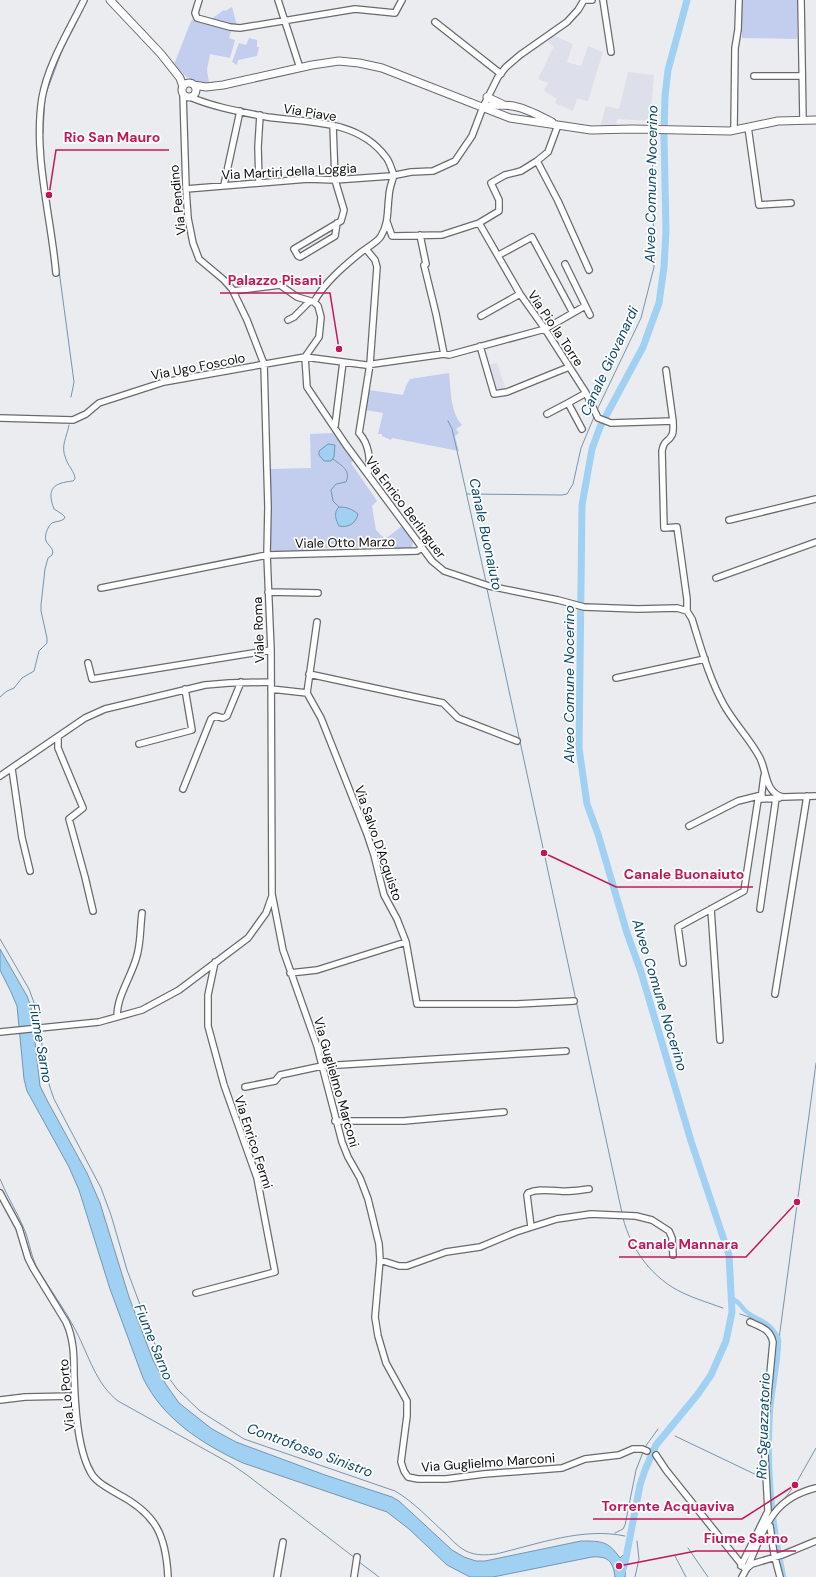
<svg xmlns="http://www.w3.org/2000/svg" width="816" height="1577" viewBox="0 0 816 1577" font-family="'DM Sans',sans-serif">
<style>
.built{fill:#dde0eb}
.green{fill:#c3cdee}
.water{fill:#a0d1f2;stroke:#7496ae}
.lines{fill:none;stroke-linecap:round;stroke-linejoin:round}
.stream{stroke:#7496ae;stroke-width:1}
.canal{stroke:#a0d1f2;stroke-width:4.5}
.river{stroke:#a0d1f2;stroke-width:7}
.minor-casing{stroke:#696a6d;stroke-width:8}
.major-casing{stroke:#696a6d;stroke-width:9}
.minor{stroke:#fff;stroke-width:5.5}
.major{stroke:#fff;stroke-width:7}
.labels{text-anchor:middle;stroke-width:3.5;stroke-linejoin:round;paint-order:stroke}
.street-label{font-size:13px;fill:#0c0d0e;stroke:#fff}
.water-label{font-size:14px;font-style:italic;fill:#0a4868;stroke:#fff}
.leader{fill:none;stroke:#c2185b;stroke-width:1.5}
.callout-dot{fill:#c2185b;stroke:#fff;stroke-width:1.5}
.callout-label{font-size:14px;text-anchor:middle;font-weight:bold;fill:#c2185b;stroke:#fff;stroke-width:3.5;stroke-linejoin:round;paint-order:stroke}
</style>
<rect width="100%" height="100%" fill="#ebecf0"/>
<path class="built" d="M553,35L573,44L567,62L581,66L588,46L603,52L588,101L577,99L573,111L555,103L557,99L544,91L548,83L538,79L554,46L548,42Z
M628,72L654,75L650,121L617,119L616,126L600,127L606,106L619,109Z
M497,363L506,390L495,393L487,365Z"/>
<path class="green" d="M742,0H797V39L742,38Z
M232,7L237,26L210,20L224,10L225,11Z
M194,19L232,29L229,38L235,40L230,58L210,54L207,70L209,83C192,82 182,76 173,63L175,62L191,21Z
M249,38L257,40V47H259L257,56L238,60L237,65L232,62L239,43L246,45Z
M449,373C451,390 450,412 462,425L456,429L459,433L455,436L459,451L392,438L391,440L382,436V434H378L383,413L366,410L369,390L403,395L406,386L410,379Z
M335,433L354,460L351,463L377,501L372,506L376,530L385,539L402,526L413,541L412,547L410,550H385L384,547L321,548L320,551L270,552V469L311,468L310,434Z"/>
<path class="water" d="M328,444L335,445L334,457L331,461H324L319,455V451Z
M339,507C347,507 352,509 358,514C356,523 349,528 339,526C336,520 333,513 339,507Z
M0,949L27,996L31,1007L40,1086L48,1102L87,1173L100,1203L129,1297L153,1360L165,1383L179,1403L212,1429L236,1442L325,1475L392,1497L399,1501L452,1550L464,1557L476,1561H485L581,1541C602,1541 608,1541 620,1558L627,1551L625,1577H615C613,1561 608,1556 592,1557L493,1577H470L447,1565L409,1529L387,1512L243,1463C202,1444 163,1419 143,1378L110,1289L79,1190L69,1167L27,1091L24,1079L17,1006L11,992L0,970Z"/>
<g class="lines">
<path class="stream" d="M43,133L45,96L66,40
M43,156L56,250
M58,263L74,382L71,397
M597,410L641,318L654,267L652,133
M448,421L452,429L456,446L486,582
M333,459C342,466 351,470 346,482L336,484L331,490L333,501L339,507
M467,494L562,495L567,494L573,484L581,448L594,417
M487,589L622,1213
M0,697L7,691L14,688L22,678L34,671L39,651L47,643V638L41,611V605L45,569L48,558L52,555L53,552C52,547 48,545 46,541C44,535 48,526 52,523C56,521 60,522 64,519L65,517L62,514L54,509C46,488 54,483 73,481L75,479C75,472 68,466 66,459C60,446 67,437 69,425
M0,939L29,989L37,1011L39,1025
M40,1030C44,1056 44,1073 54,1099L101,1188L111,1215L127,1270L166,1374L177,1389L200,1411L244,1439L395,1491C414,1502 429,1519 445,1533C451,1539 458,1547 466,1551C476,1556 486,1555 496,1554C538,1544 583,1527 625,1536
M0,1179C7,1197 18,1213 25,1231C30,1244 31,1257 38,1269C50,1290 65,1309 76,1331C89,1356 96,1384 118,1401L231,1464L247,1475L355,1558
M623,1218C631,1250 653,1279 683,1293C696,1299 709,1303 723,1308
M740,1314L755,1319L763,1320
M779,1339L816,1063
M675,1436L765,1479
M645,1447L658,1429
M782,1502L795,1485L816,1448
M615,1533L623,1529L625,1525L636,1470L643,1452
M688,1548L708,1577
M675,1556L686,1577
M359,1562L379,1577
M635,1577L639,1559L637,1541"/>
<path class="canal" d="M732,1299C740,1301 741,1308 748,1313C763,1323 769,1321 779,1339C779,1362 773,1386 771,1409C767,1466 772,1521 784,1577"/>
<path class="river" d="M620,1577L625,1563L640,1485L645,1470L656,1445L698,1394L711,1375L726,1341L732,1312L729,1255L691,1141L641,972L627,933L598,834L587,804L579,748L582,505L592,449L600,427L643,347L659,303L664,267L666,231L664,135L665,96L668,70L687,0"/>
<g class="minor-casing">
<path id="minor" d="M199,0L195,13L197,18L230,27L240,28L355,9L395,13L402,0
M278,0L300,68
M603,0L611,52
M801,0L803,120
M435,22L501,74
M754,76H802
M183,94L186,189L188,218L193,243L199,259L224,280L232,289L247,320L264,364L268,507L267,555L271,650L272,894L283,950L317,1046L342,1142L348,1157L360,1178L368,1199L379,1244L380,1260L375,1317L378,1336L386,1363L407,1401V1416L401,1462L404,1471L408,1477L418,1479H446L484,1474L562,1468L585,1459L619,1455L633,1449H642L647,1451
M190,97C213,107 242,112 267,117C308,123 357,119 385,156C390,161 391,169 394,175
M333,125L335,180L344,210L341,221L294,249L298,256L300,257L335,236L337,223
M748,127L759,205L791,203
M734,130L735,48L738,30L739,0
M537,161L558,201L589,270
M259,183L258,147L260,115
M224,185L240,111
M186,189L308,179L335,180L391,176L411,172L433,171L455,161L472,136L483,107L498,77L506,67L520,55L567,22L578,10L584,0H592
M387,222L392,236H394L442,235L479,223L499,211V200L491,183L505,175L521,171L537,161L548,152L558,125
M479,223L520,294L545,329L586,393L598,418L611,423L673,421L666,370
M420,235L426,264L424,265L436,314L444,354
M366,249L375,260L377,267L370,364L359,433C369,444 371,460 368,474
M499,255L532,237L573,313
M565,264L590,315
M56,273C51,216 33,155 42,98C48,64 69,31 84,0
M233,291L280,285L297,297L314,302L318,306L321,317L319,337L305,357
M314,302C324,283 343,267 360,253C366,248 378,242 381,236C389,223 387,211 389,196C389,189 392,182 394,175
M481,316L520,294
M288,320L294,317L310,301
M480,346L494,394L507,392L569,367
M305,357L307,387L346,445L432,561L444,571L489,586L558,600L584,607L638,609L677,608L687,611L692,619C701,648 709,678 724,705C734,723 750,739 760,758C767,772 765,793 783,797L816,796
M568,403L586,393
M547,414L568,403L582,429
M0,418L73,420L86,414L99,403L164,382L305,357L366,365L444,354L449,355L545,329L585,306
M673,421C673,426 674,431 672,435C668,443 664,439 662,451L664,528L677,527L687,599V611
M335,426L343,362
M729,520L816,499
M716,578L816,542
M101,588L267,555L417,551L422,548
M268,592L318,593
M88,663L92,679L271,650
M309,674L443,703L458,718L517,741
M616,678L705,659
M271,689L307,693L321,718L367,834L374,855L384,895L397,919L406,942L417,1004H517L574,1001
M307,693L317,622
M58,737V748L83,808L69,819L85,877L93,911
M139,744L192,730L185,689
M12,769L22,838L30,871
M0,776L85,718L105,709L205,685L229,683L271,682
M183,789L211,719L215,716L223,718L227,716L241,682
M761,799L779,798
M689,826L738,801L762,795
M711,909L720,1040
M760,909L776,798
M683,963L678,927L744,891L758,800L761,799L764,776
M290,973L317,970L406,942
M775,994L807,796
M117,1017C117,996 130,979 136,959C141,945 140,928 142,913
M0,1032L99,1022L142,1010L179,990L248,938L266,913L272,896
M245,1087L275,1081L280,1075L322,1066L566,1051
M335,1121H404L504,1112
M0,1193L19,1228L28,1258L33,1268L66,1322C74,1339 74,1357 74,1375C75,1403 77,1447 90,1471C95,1482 108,1488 118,1494C156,1514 166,1535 168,1577
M531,1227L527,1195L528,1193C539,1188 549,1191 560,1191C569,1192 580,1190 589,1189
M380,1260L399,1266H407L446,1252L480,1247L516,1232L557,1219L591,1214L636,1216L652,1220L669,1231L672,1238L673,1255
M196,1293L275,1272L257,1178L224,1085L208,1026V995L215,962
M0,1400L25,1397L75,1396
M656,1455L666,1470L746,1570
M770,1526L774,1554L780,1577
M741,1566L768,1511L764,1437L773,1342C770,1329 761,1327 750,1322
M747,1568C764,1531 770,1499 816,1488
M277,1577L283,1542
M354,1577L357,1557
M742,1577L747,1568L752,1564L782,1555L816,1541"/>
</g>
<g class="major-casing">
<path id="major" d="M110,0L161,54L180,78L183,87
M182 90a7 7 0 1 1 14 0a7 7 0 1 1-14 0Z
M194,85L206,87L223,85L312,65L339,61L359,63L382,68L510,118L591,130L632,129L730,131L778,121L816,120
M487,97L502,104L501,105
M483,107C512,101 527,109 552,122"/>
</g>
<use href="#minor" class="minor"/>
<use href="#major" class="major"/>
</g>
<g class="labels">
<g class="street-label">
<text transform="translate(310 112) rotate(9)" y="5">Via Piave</text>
<text transform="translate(289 171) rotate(-3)" y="5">Via Martiri della Loggia</text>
<text transform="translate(177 200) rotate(-96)" y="5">Via Pendino</text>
<text transform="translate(556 328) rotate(56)" y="5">Via Pio la Torre</text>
<text transform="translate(198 366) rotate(-11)" y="5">Via Ugo Foscolo</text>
<text transform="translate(406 507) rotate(53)" y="5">Via Enrico Berlinguer</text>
<text transform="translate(345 542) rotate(-1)" y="5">Viale Otto Marzo</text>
<text transform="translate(258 630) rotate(-92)" y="5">Viale Roma</text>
<text transform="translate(379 843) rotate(71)" y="5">Via Salvo D'Acquisto</text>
<text transform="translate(337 1082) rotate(74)" y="5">Via Guglielmo Marconi</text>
<text transform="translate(254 1142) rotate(72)" y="5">Via Enrico Fermi</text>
<text transform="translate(66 1395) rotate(-95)" y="5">Via Lo Porto</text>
<text transform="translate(488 1462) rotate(-4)" y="5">Via Guglielmo Marconi</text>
</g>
<g class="water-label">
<text transform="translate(651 184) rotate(-89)" y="5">Alveo Comune Nocerino</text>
<text transform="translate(609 361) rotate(-65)" y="5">Canale Giovanardi</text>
<text transform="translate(486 534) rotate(78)" y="5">Canale Buonaiuto</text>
<text transform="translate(569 684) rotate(-90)" y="5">Alveo Comune Nocerino</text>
<text transform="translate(660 995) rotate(73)" y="5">Alveo Comune Nocerino</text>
<text transform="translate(41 1043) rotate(80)" y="5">Fiume Sarno</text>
<text transform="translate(154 1342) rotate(68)" y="5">Fiume Sarno</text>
<text transform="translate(763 1426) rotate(-88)" y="5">Rio Sguazzatorio</text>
<text transform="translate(310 1450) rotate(20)" y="5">Controfosso Sinistro</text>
</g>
</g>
<path class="leader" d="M49 195L56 150H169M339 349L330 293H220M544 853L616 887H753M797 1202L746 1257H619M795 1485L742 1519H593M619 1566L696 1551H796"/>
<g class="callout-dot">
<circle cx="49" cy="195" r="4"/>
<circle cx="339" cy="349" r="4"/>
<circle cx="544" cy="853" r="4"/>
<circle cx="797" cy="1202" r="4"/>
<circle cx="795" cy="1485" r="4"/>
<circle cx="619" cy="1566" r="4"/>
</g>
<g class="callout-label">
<text x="112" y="142">Rio San Mauro</text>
<text x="275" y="285">Palazzo Pisani</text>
<text x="684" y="879">Canale Buonaiuto</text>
<text x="683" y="1249">Canale Mannara</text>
<text x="668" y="1511">Torrente Acquaviva</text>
<text x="746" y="1543">Fiume Sarno</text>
</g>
</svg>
